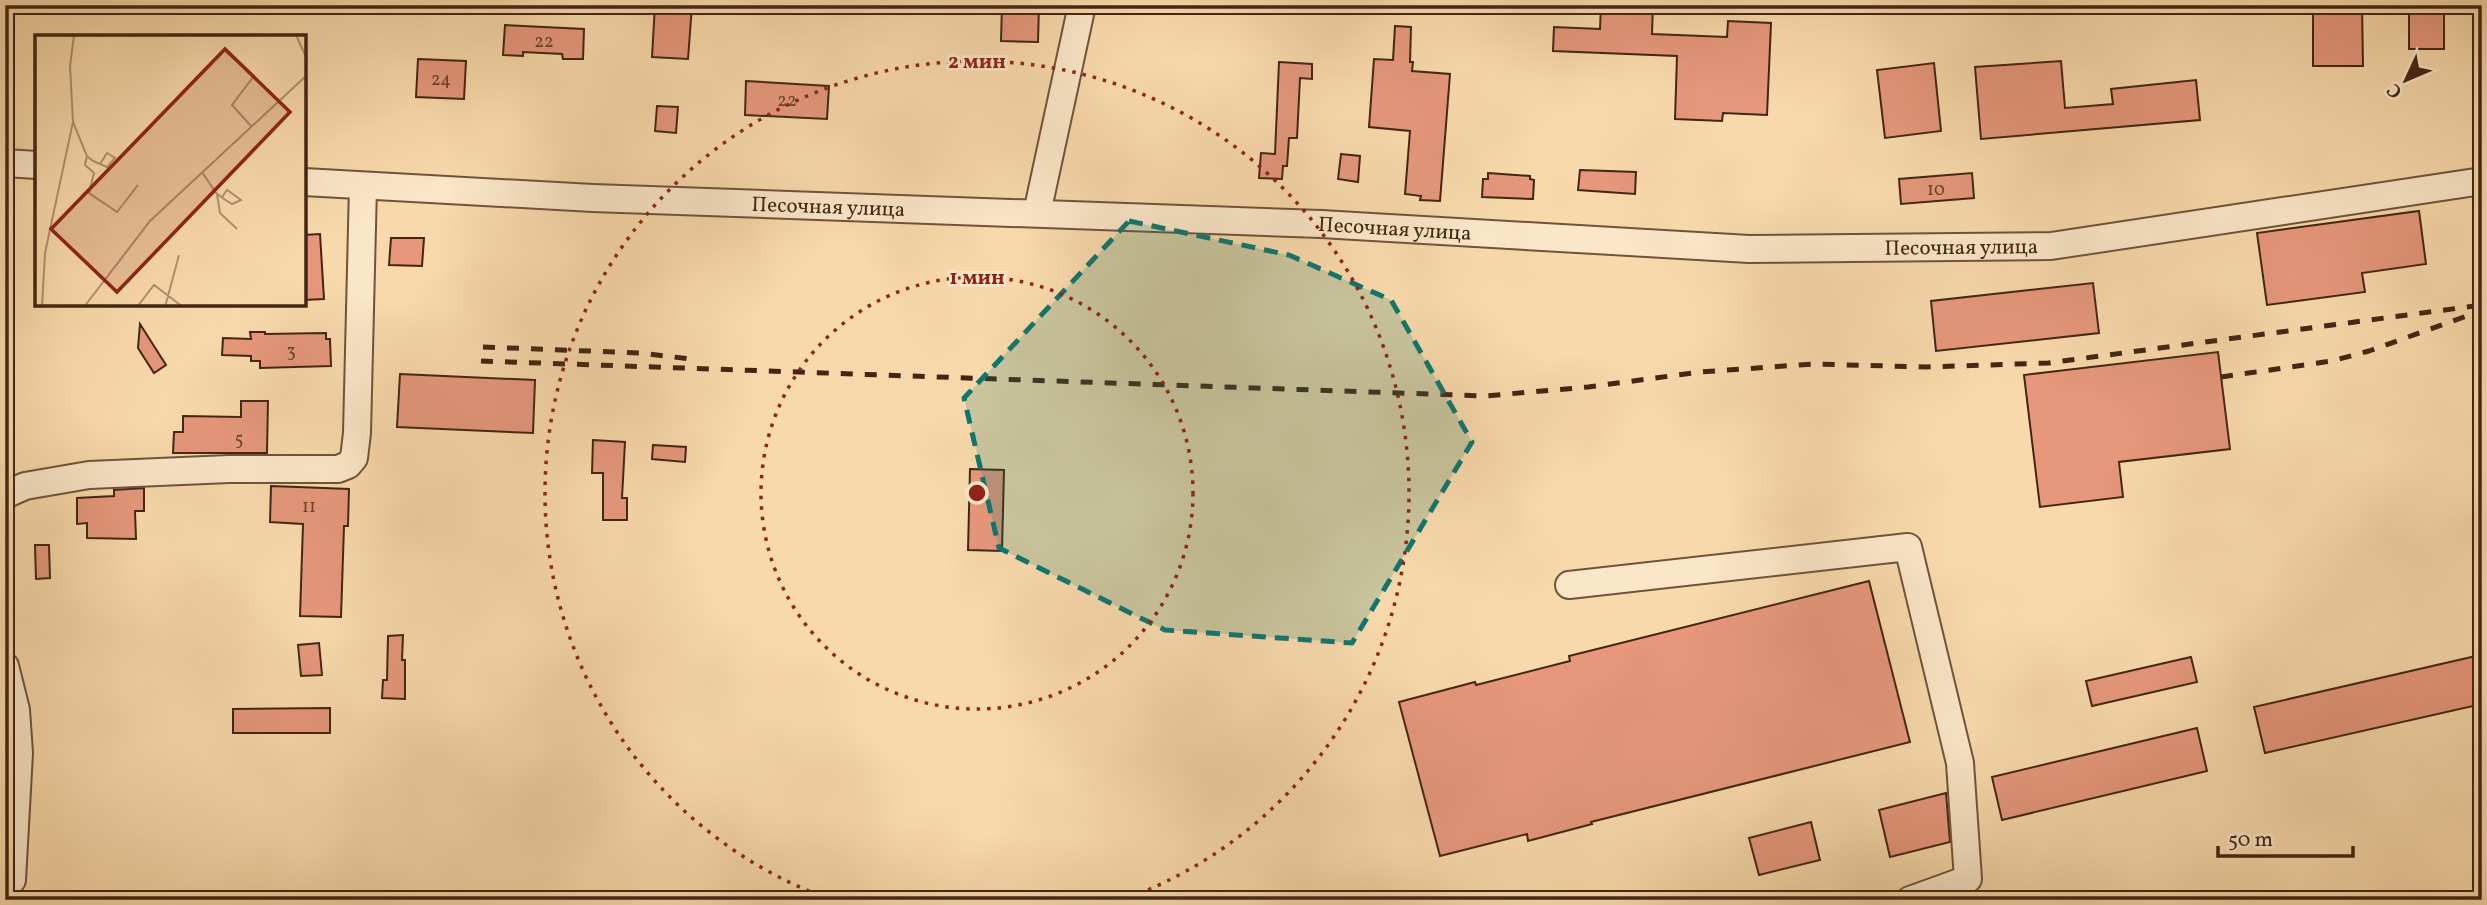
<svg xmlns="http://www.w3.org/2000/svg" width="2487" height="905" viewBox="0 0 2487 905" font-family="Vollkorn,serif">
<style>
.building{fill:#e6977c;stroke:#422613;stroke-width:2}
.lines{fill:none;stroke-linecap:round;stroke-linejoin:round}
.minor-casing{stroke:#705339;stroke-width:30}
.minor{stroke:#fae6c8;stroke-width:26}
.rail{stroke:#422613;stroke-width:5;stroke-dasharray:12 12;stroke-linecap:butt}
.marked{fill:#0f766e;fill-opacity:0.2;stroke:#0f766e;stroke-width:5;stroke-dasharray:14 9;stroke-linejoin:round}
.ring{fill:none;stroke:#8f2418;stroke-width:3.5;stroke-dasharray:3.5 7}
.labels{text-anchor:middle;stroke-width:6;stroke-linejoin:round;paint-order:stroke}
.number-label{font-size:18px;fill:#6b422d}
.street-label{font-size:21px;fill:#422613;stroke:#fae6c8}
.inset-road{fill:none;stroke:#af916e;stroke-width:2}
.view{fill:#8f2418;fill-opacity:0.15;stroke:#8f2418;stroke-width:3.5}
.inset-edge{fill:none;stroke:#422613;stroke-width:3.5}
.centre{fill:#8f2418;stroke:#fae6c8;stroke-width:3.5}
.ring-label{font-size:21px;text-anchor:middle;font-weight:bold;fill:#8f2418;stroke:#fae6c8;stroke-width:6;stroke-linejoin:round;paint-order:stroke}
</style>
<rect width="100%" height="100%" fill="#f8d9ab"/>
<filter id="stains"><feTurbulence type="fractalNoise" baseFrequency=".00286" numOctaves="4"/><feColorMatrix values="0 0 0 0 .2 0 0 0 0 .09 0 0 0 0 .02 0 0 0 .5 -.17"/></filter>
<radialGradient id="worn" r=".72"><stop offset=".6" stop-color="#630" stop-opacity="0"/><stop offset="1" stop-color="#630" stop-opacity=".3"/></radialGradient>
<path class="building" d="M655,5H692L688,59L652,57Z
M1002,5H1039L1038,42L1001,41Z
M1601,5H1653L1652,34L1727,37L1728,21L1771,23L1767,115L1723,113L1722,121L1675,119L1677,56L1553,51L1554,27L1600,29Z
M2313,5H2362L2363,66H2313Z
M2409,5H2444V49H2409Z
M505,25L584,29L583,59H563L562,54L523,52V56L503,55Z
M1395,26L1411,27L1410,62H1413L1412,71L1450,74L1440,201L1420,200L1421,196L1405,194L1410,131L1369,127L1374,59L1393,60Z
M418,59L466,61L464,99L416,97Z
M2061,61L2065,108L2113,104L2111,89L2196,80L2200,120L1981,139L1975,67Z
M1279,62L1312,64V79L1300,78L1297,138H1289L1287,166H1283L1282,179L1259,178L1261,153L1275,154Z
M1934,63L1941,131L1885,138L1877,70Z
M746,81L829,86L827,119L745,115Z
M657,106L678,107L676,133L655,131Z
M1341,154L1360,156L1358,182L1338,179Z
M1580,170L1636,172L1635,194L1578,190Z
M1488,173L1530,176V179L1534,180L1533,199L1482,197L1483,179H1488Z
M1972,173L1974,198L1901,204L1899,179Z
M2419,211L2426,264L2362,273L2365,292L2267,305L2257,233Z
M320,234L324,299L304,300V235Z
M391,238H424L422,266L389,265Z
M2093,283L2099,333L1936,351L1931,301Z
M140,324L166,365L154,373L138,348Z
M250,332H265V334L326,333V339H330L331,366L260,368V361H251V356L222,355L223,338L251,339Z
M2218,352L2230,449L2119,462L2123,497L2040,507L2024,375Z
M400,374L535,380L533,433L397,427Z
M241,401H268L267,453H173L174,432H183V416L241,417Z
M593,440L625,442L622,498H627V520H603V473H592Z
M653,445L686,447L685,462L652,459Z
M970,469L1004,470L1002,551L968,550Z
M271,486L349,489L348,526H344L341,617L300,616L303,524L270,522Z
M144,488V511H135L136,539L87,538V523L77,524V498L114,496V490Z
M35,545H49L50,578L36,579Z
M1869,581L1910,742L1591,822L1592,824L1528,841L1527,834L1440,856L1399,702L1475,682L1476,685L1570,661L1569,656Z
M403,635L402,660H405V699L382,698L383,680H387L388,636Z
M319,643L322,675L301,676L298,645Z
M2476,656L2482,682V704L2265,753L2254,707Z
M2191,657L2197,682L2092,706L2086,681Z
M330,708V733H233V709Z
M2197,728L2207,771L2002,820L1992,777Z
M1946,793L1950,842L1890,857L1879,810Z
M1811,822L1820,860L1759,875L1749,838Z"/>
<g class="lines">
<g class="minor-casing">
<g id="minor">
<path d="M5,163L37,165"/>
<path id="s1" d="M304,182L593,198L1321,224L1749,249L2051,246L2482,181"/>
<path d="M1037,213L1082,5"/>
<path d="M5,495L25,486L89,475L229,469H338L348,465L354,458L357,433L363,186"/>
<path d="M1569,585L1908,547L1960,763L1968,879L1910,900"/>
<path d="M5,666L16,710L19,753L12,880"/>
</g>
</g>
<use href="#minor" class="minor"/>
<path class="rail" d="M483,347L641,353L698,360
M481,361L1485,396L1588,387L1700,372L1813,364L1926,367L2048,363L2482,305
M2221,377L2332,361L2369,351L2475,313"/>
</g>
<path class="marked" d="M1129,221L1289,255L1391,300L1472,442L1352,643L1165,630L999,548L964,398Z"/>
<g class="ring">
<circle cx="977" cy="493" r="216"/>
<path d="M829 899A432 432 0 1 1 1125 899"/>
</g>
<g class="labels">
<g class="number-label">
<text x="544" y="47">22</text>
<text x="441" y="85">24</text>
<text x="787" y="106">22</text>
<text x="1936" y="195">10</text>
<text x="291" y="357">3</text>
<text x="239" y="445">5</text>
<text x="309" y="512">11</text>
</g>
<g class="street-label">
<text dy="7" stroke="none"><textPath href="#s1" startOffset="525">Песочная улица</textPath></text>
<text dy="7" stroke="none"><textPath href="#s1" startOffset="1092">Песочная улица</textPath></text>
<text dy="7" stroke="none"><textPath href="#s1" startOffset="1659">Песочная улица</textPath></text>
</g>
</g>
<g transform="translate(35 35)">
<rect width="271" height="271" fill="#f8d9ab"/>
<path class="inset-road" d="M261,0L272,24M191,17L219,41L197,70L216,91M38,87L52,121L50,130L59,138L54,158L82,177L103,150M52,121L58,126L72,132L80,123L72,118L65,129M167,137L181,158L189,164L197,169L206,165L192,155L187,162M182,159L185,178L202,194M7,272L10,218L38,87L35,31L39,0M49,272L115,186L272,40M102,272L119,250L148,272M130,272L144,220"/>
<path class="view" d="M190,14L255,77L82,257L16,194Z"/>
<rect width="271" height="271" class="inset-edge"/>
</g>
<circle cx="977" cy="493" r="10" class="centre"/>
<g class="ring-label">
<text x="977" y="68">2 мин</text>
<text x="977" y="284">1 мин</text>
</g>
<rect width="2487" height="905" fill="none" stroke="#f8d9ab" stroke-width="28"/>
<rect x="7" y="7" width="2473" height="891" fill="none" stroke="#422613" stroke-width="3.5"/>
<rect x="14" y="14" width="2459" height="877" fill="none" stroke="#422613" stroke-width="2"/>
<g transform="translate(2406 80) rotate(226)" stroke="#fae6c8" stroke-width="5" paint-order="stroke">
<path d="M0-5L12 26L0 18L-12 26Z" fill="#422613"/>
<text y="-10" font-size="19" font-weight="bold" text-anchor="middle" fill="#422613">С</text>
</g>
<path d="M2218 846v10h135v-10" fill="none" stroke="#422613" stroke-width="3.5"/>
<text x="2228" y="846" font-size="21" fill="#422613" stroke="#fae6c8" stroke-width="5" paint-order="stroke">50 m</text>
<rect width="100%" height="100%" filter="url(#stains)"/>
<rect width="100%" height="100%" fill="url(#worn)"/>
</svg>
